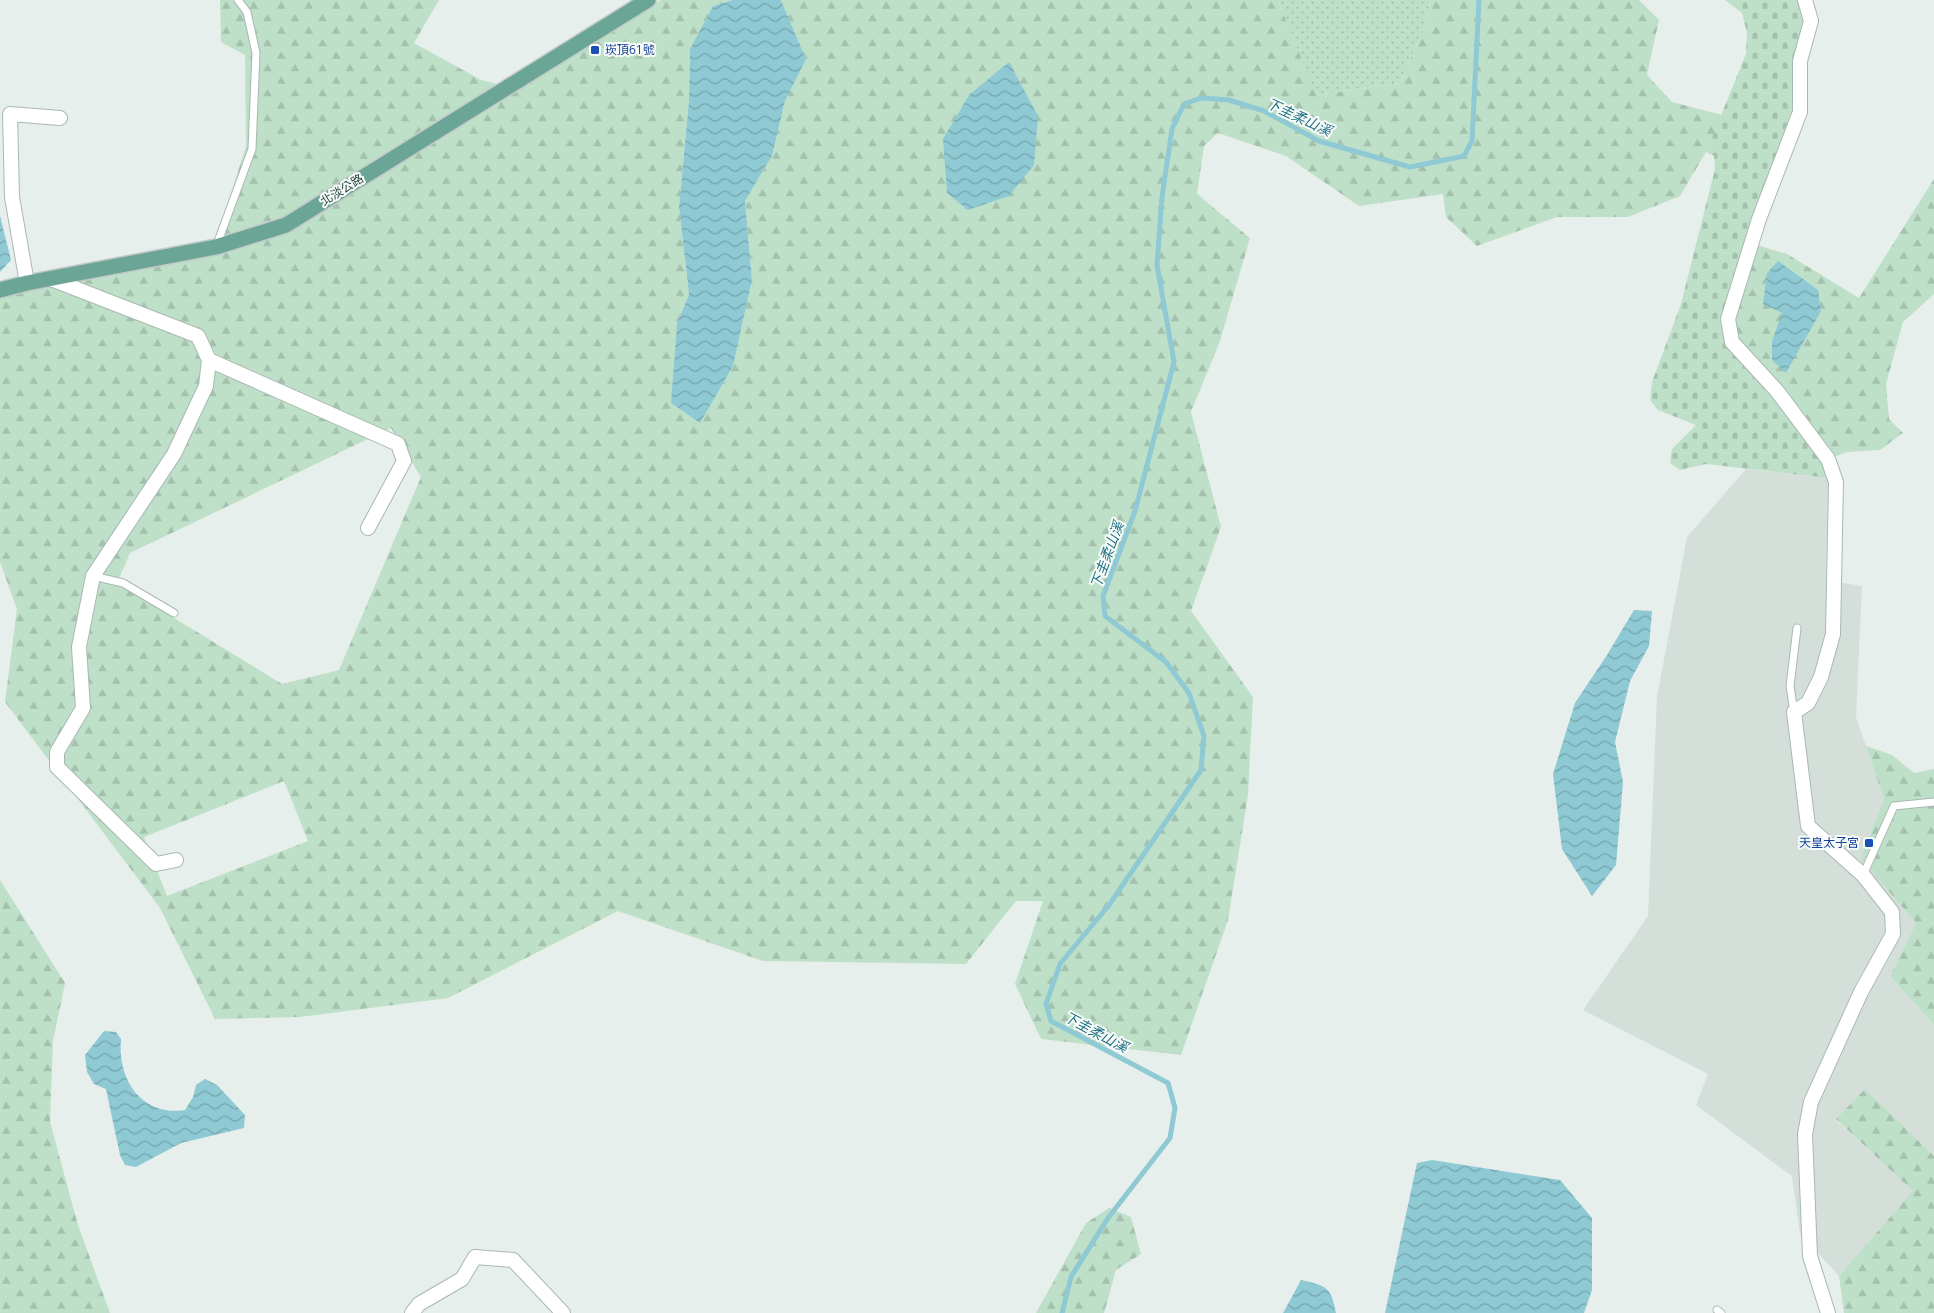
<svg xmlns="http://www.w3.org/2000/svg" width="1934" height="1313" viewBox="0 0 1934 1313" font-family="'Open Sans','Noto Sans TC',sans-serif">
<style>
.built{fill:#d4dfda}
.grass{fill:url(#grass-dots)}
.forest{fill:url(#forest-firs);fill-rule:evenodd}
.cemetery{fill:url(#cemetery-stones)}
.water{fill:url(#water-waves)}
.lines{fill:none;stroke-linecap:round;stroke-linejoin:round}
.stream{stroke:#8ec9d4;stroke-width:5}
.lane-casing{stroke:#a8b8b2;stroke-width:9}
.street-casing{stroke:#a8b8b2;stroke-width:16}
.primary-casing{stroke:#c2cac8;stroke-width:18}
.lane{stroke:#fff;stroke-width:7}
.street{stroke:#fff;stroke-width:14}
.primary{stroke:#6aa596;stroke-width:15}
.transit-dot{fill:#1a4fb4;stroke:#f7fbf9;stroke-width:2}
.labels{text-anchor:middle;stroke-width:4;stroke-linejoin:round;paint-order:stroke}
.transit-label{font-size:12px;fill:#164399;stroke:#f7fbf9;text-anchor:start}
.street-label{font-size:12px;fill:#24423a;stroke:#f7fbf9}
.water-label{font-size:14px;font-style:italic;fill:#1c6f80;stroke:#f7fbf9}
</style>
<defs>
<pattern id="grass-dots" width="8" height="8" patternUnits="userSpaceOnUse" patternTransform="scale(1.25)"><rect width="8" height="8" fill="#bfe0c8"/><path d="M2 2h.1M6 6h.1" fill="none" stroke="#a4c1ad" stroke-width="1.8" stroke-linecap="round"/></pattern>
<pattern id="forest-firs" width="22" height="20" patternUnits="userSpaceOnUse" patternTransform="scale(1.25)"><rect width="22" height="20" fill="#bfe0c8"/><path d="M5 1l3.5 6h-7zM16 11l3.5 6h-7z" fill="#a4c1ad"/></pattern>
<pattern id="cemetery-stones" width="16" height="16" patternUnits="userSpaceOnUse" patternTransform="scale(1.25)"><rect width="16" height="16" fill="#bfe0c8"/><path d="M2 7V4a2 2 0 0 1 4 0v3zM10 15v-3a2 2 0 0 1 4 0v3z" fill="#a4c1ad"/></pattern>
<pattern id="water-waves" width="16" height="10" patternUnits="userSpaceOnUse" patternTransform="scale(1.25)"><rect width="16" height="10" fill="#8ec9d4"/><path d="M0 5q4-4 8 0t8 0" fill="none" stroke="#74a5ad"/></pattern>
</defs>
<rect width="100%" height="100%" fill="#e6efeb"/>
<path class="built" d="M1746,469L1828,478L1826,580L1862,586L1856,717L1884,799L1862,859L1916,923L1890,976L1934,1025V1156L1865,1090L1836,1120L1914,1191L1839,1276L1800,1233L1792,1176L1696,1105L1708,1074L1583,1010L1648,916L1657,697L1687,537Z"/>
<path class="grass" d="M1278,0H1431L1424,29L1400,83L1315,95Z"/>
<path class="forest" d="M220,0H439L414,43L481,80L518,89L603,32L661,0H733L713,6L690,49L689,100L679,207L689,294L677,324L733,366L752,280L745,201L772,156L785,101L806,59L781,0H1278L1316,95L1400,83L1424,29L1431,0H1639L1659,20L1647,75L1672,102L1722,115L1706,152L1680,196L1628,217H1557L1477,246L1446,217L1443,194L1359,206L1286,156L1218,133L1204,146L1197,194L1250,238L1220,341L1191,412L1221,527L1191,611L1253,697L1248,795L1228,920L1181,1055L1041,1039L1015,984L1043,901H1016L966,964L763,961L618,911L448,998L300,1017L215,1019L160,908L5,702L17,609L0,562V286L216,241L246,146L245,55L221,42ZM391,428L421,477L339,670L282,684L117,583L130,553ZM284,781L308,841L167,896L144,837Z
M1934,179V294L1903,322L1886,384L1889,419L1903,433L1880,450L1847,452L1825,460L1722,324L1727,299L1747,242L1787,254L1859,298Z
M1866,746L1892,755L1914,773L1934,769V1025L1890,976L1916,923L1861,859L1884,799Z
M0,880L65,983L53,1041L50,1122L78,1225L110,1313H0Z
M1865,1089L1934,1156V1313H1844L1839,1276L1913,1191L1836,1119Z
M1109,1208L1131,1217L1141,1254L1116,1270L1104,1313H1036L1086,1223Z"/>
<path class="cemetery" d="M1725,0H1804L1809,22L1795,115L1727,299L1722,324L1825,460L1828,478L1706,464L1680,470L1670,463L1672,449L1696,425L1658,410L1650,400L1652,382L1681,304L1715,169L1714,156L1706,152L1746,54L1747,33L1742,13Z"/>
<path class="water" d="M733,0H781L806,59L785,101L772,156L745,201L752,280L733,366L700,423L671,403L677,324L689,294L679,207L689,100L690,49L713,6Z
M1009,62L1038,116L1034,165L1009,196L968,210L947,193L943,139L969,95Z
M0,216L11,260L0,272Z
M1778,261L1818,290L1821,311L1786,373L1772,360V341L1782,313L1763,304L1767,273Z
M1634,610L1652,611L1649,646L1630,681L1615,742L1623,782L1616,865L1592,896L1562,849L1553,774L1575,703L1607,655Z
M104,1031L116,1032L121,1039C117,1079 141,1117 185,1110L193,1097L196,1085L205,1079L217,1085L245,1115L244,1128L181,1143L136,1167L125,1165L120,1155L106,1089L94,1084L87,1072L85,1055Z
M1432,1160L1560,1180L1592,1218V1290L1584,1313H1385L1417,1163Z
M1301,1280C1326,1286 1331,1286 1336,1313H1283Z"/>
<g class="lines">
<path class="stream" d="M1062,1313L1071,1277L1108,1218L1170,1138L1175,1108L1168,1083L1051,1021L1046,1004L1060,964L1109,905L1201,770L1204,736L1189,693L1166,662L1105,616L1103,596L1135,511L1174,362L1157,265L1162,197L1172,129L1184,104L1201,98L1229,100L1264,111L1319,141L1410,167L1464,156L1472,141L1479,0"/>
<g class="lane-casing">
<path id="lane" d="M216,247L252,149L256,53L247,12L238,0
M93,576L123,583L174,613
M1794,712L1790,686L1797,628
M1863,875L1894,806L1934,802
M1717,1310L1721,1313"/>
</g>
<g class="street-casing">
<path id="street" d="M1805,0L1811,21L1800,61V112L1759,219L1728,319L1732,342L1777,391L1828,459L1836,482L1833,634L1821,677L1808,703L1794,712L1808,826L1863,875L1892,912L1893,934L1861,992L1811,1102L1805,1134L1810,1256L1828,1313
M51,279L198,336L209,360L206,386L174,454L93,576L79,647L83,708L57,752V767L156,864L176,860
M27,283L12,197L10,114L60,118
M209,360L398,444L404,461L368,528
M412,1313L419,1304L462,1279L475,1257L513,1260L563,1313"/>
</g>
<g class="primary-casing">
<path id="primary" d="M0,290L27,283L216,247L286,225L648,0"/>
</g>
<use href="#lane" class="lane"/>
<use href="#street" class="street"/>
<use href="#primary" class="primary"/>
</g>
<g class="transit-dot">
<rect x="590" y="45" width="10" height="10" rx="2.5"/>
<rect x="1864" y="838" width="10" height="10" rx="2.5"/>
</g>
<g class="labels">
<g class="transit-label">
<text x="605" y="54">崁頂61號</text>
<text x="1859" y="847" text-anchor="end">天皇太子宮</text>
</g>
<g class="street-label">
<text transform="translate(342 190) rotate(-32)" y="4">北淡公路</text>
</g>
<g class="water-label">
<text transform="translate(1299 117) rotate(25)" y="5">下圭柔山溪</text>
<text transform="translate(1107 555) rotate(-70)" y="5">下圭柔山溪</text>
<text transform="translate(1096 1032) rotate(28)" y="5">下圭柔山溪</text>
</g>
</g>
</svg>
